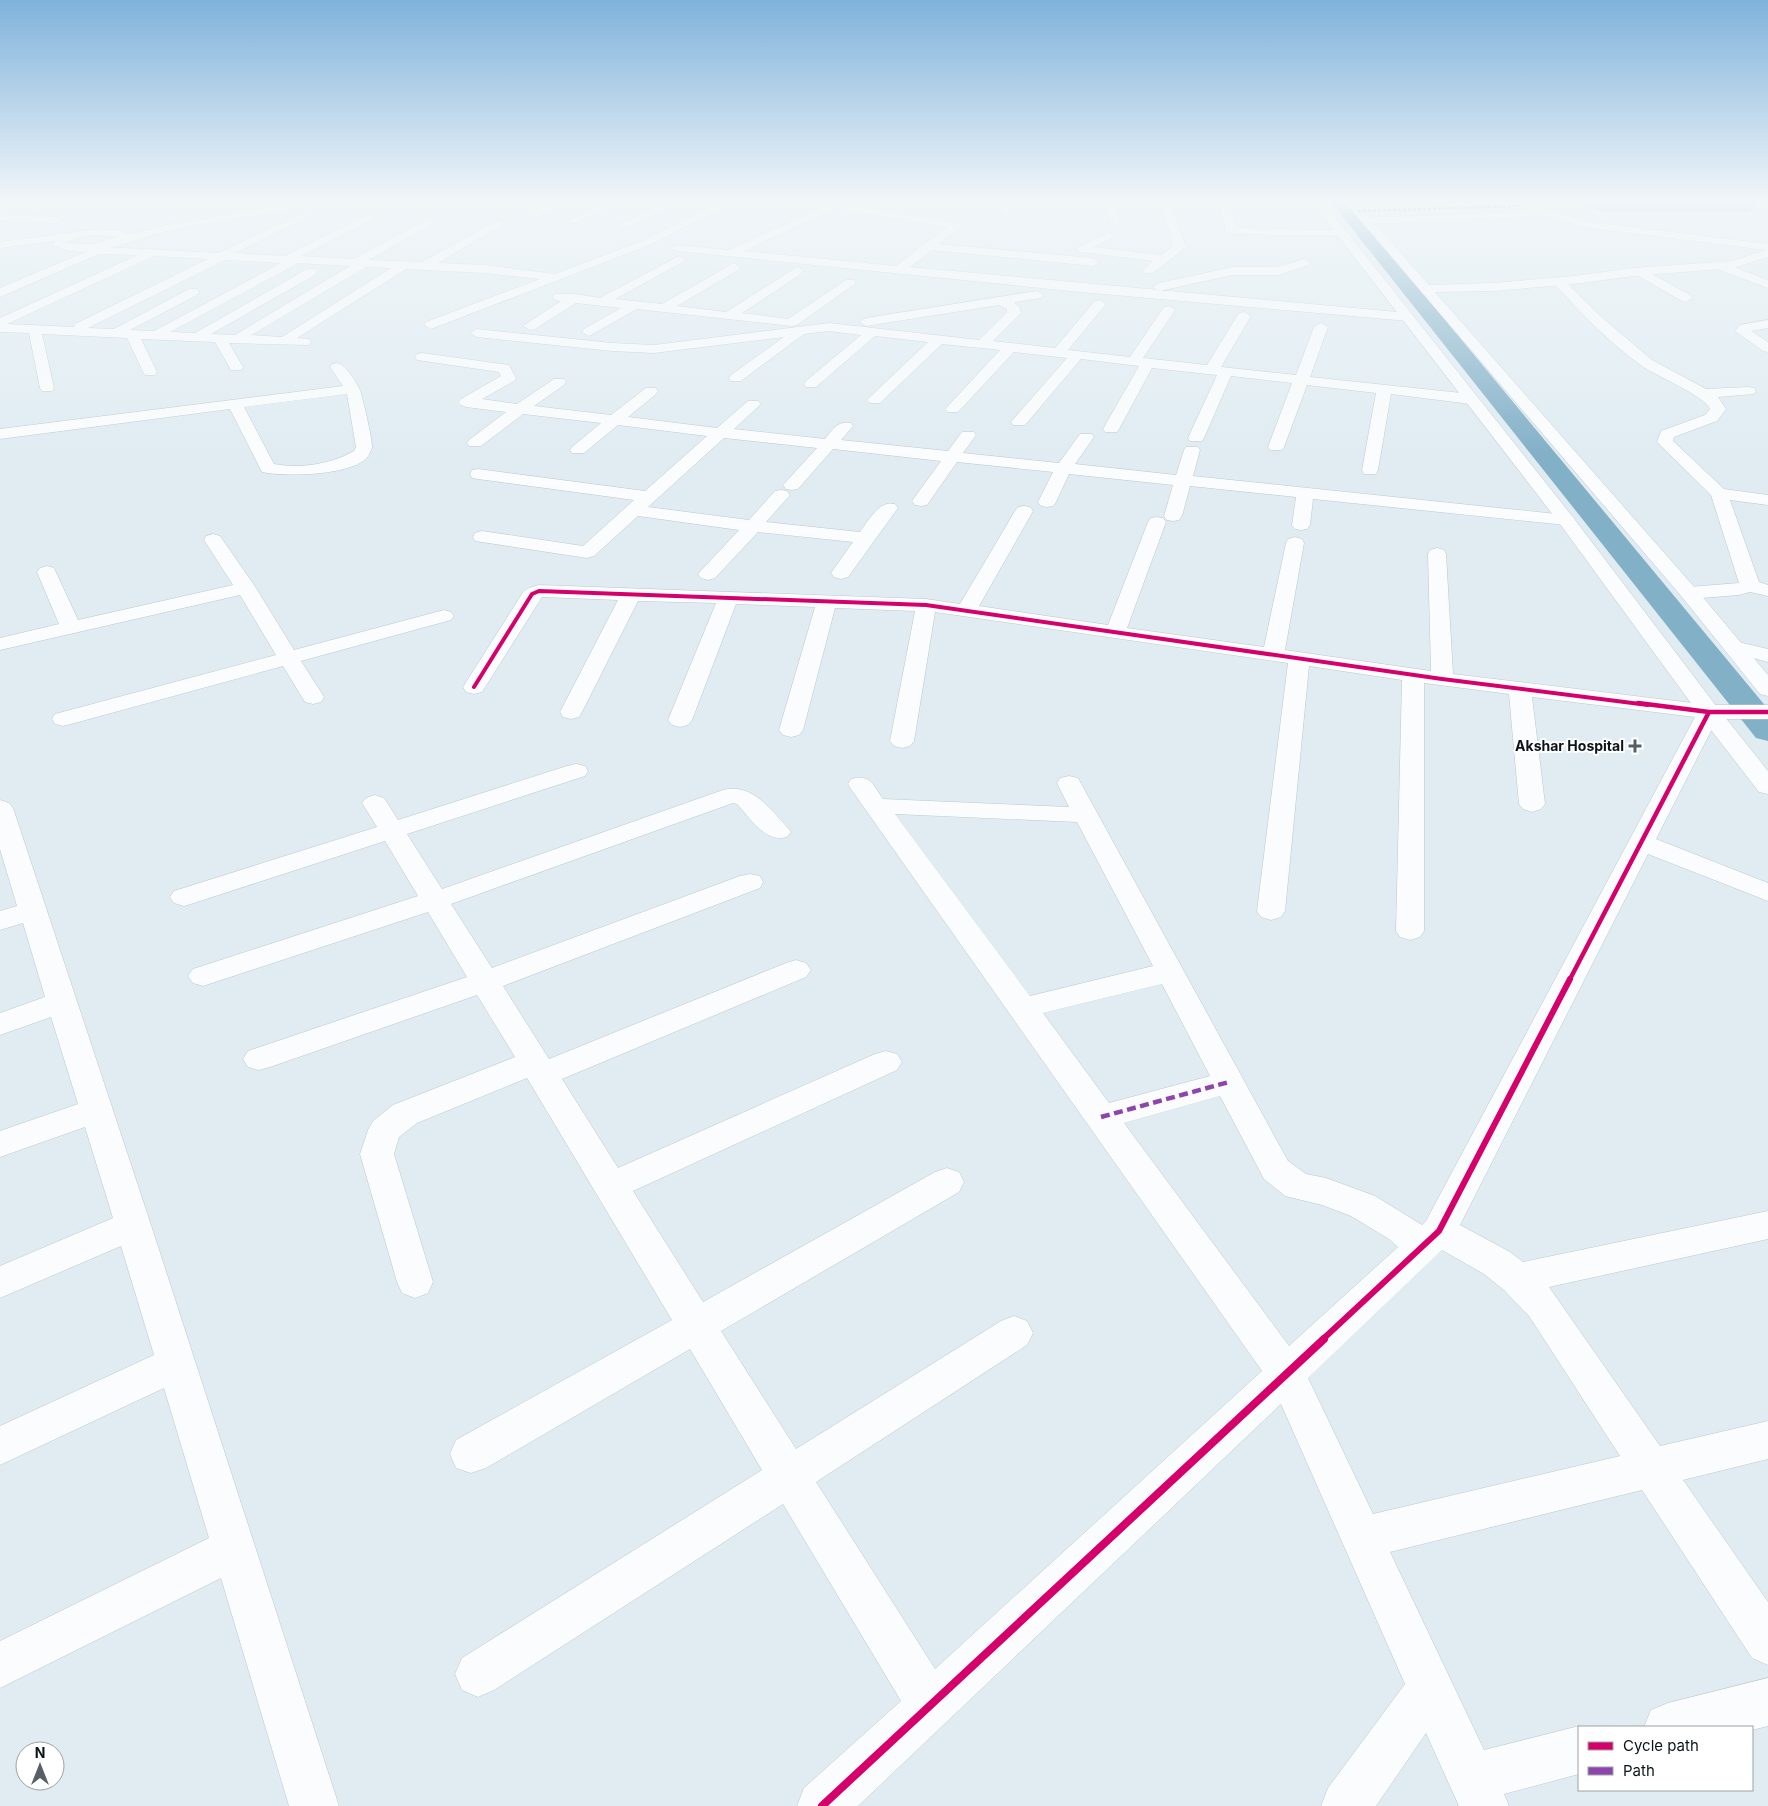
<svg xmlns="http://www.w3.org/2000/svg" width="1768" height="1806" viewBox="0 0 1768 1806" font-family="Inter,sans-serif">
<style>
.water{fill:#82b0c7}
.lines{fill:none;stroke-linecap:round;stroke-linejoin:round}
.canal{fill:#82b0c7;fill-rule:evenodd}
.minor-casing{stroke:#bec8cd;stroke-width:1}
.tertiary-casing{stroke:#bec8cd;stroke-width:1}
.minor{fill:#fafcfd;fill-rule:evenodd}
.tertiary{fill:#fafcfd;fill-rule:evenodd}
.quiet-far1{stroke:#8e44ad;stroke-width:2;stroke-dasharray:3 2;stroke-linecap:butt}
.quiet{stroke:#8e44ad;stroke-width:4.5;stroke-dasharray:9 4.5;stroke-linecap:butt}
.cycleway-far3-casing{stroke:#fff;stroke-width:6}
.cycleway-far2-casing{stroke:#fff;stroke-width:8}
.cycleway-far1-casing{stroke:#fff;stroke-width:9}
.cycleway-casing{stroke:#fff;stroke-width:11}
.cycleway-far3{stroke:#d6006c;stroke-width:4}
.cycleway-far2{stroke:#d6006c;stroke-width:4.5}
.cycleway-far1{stroke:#d6006c;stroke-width:6}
.cycleway{stroke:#d6006c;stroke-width:8}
.poi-dot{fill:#566064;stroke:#fff;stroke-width:2}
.labels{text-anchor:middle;stroke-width:4;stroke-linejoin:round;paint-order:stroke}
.poi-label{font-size:14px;font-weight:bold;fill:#0c1418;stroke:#fff;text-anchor:end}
</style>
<rect width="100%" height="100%" fill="#e0ecf2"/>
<path class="water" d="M1572,202H1757L1750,212H1604Z"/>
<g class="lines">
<path class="canal" d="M1331,202H1347L1768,709V741L1756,738Z"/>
<g class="minor-casing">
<path id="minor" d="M101,202H117L104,208H96L95,206Z
M552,202H566L539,216H531L530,214Z
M607,202H621L576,223L572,224L567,221Z
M664,202H678L628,227H620L619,225Z
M720,202H734L652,244L431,329L424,325L426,322L540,279L485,273L406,269L297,338L309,339L311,342L309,345L229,343L243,367L241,370H231L215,342L141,339L157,372L155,375H145L143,372L127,338L42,334L54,388L52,391H42L40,388L29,333L0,332V318L138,255L99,254L0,297V288L85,252L101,242L105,243V247L219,253L301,213H309L310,215L309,217L235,253L285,256L366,215H374L375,217L374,219L301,256L354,259L431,217L436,220L435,222L369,260L422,262L498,220L502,221L503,223L502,225L438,263L485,265L555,274L644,240ZM154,256L208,259L75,324L74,327L7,324ZM225,260L281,263L154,331L130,330L197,295L199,292L197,289H189L114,329L88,328ZM298,263L350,266L235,335L211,334L315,275L317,272L315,269H307L195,333L170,332ZM366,267L391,268L282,337L251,335Z
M802,202H829L960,223L961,225L960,227L939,244L1093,258L1099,262L1093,266L932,250L910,267L1408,313L1415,317L1408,321L1081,292L677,251L671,248L677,245L729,250L822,207L803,204ZM834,209L947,227L896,266L744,251Z
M1002,202H1012L1010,213H1002Z
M1106,202H1116L1120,222L1119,224L1115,225L1110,222Z
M1160,202H1170L1186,247L1153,273H1145L1143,270L1153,261L1081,252L1075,249L1108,233L1112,234L1114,236L1112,238L1094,247L1161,255L1174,246Z
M1219,202H1229L1236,228L1341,230L1347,233L1341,236L1231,234L1226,231Z
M1549,211L1554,214L1553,216L1365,224L1360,221L1365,218Z
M0,214L56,217L61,220L56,223L0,220Z
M679,256L685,260L683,262L615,299L662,304L734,263L740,267L738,270L677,306L726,312L797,267L801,268L803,271L801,274L742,313L788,319L846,280H854L856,283L797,325L792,326L637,309L589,336L582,332L584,329L621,308L576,303L535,329L530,330L523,326L561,301L555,300L553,297L555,294H575L600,298Z
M1304,259L1310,263L1308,265L1279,275H1233L1159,291L1153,287L1159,283L1233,267H1278Z
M1718,261L1768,280V288L1714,268L1712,265L1714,262Z
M1641,268L1690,295L1692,298L1686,302L1682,301L1637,275L1635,272Z
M1559,278L1563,279L1599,315L1652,360L1706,389L1749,387L1754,388L1756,391L1754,394L1718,397L1726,409L1717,421L1674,437L1673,441L1724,489L1768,495V505L1730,500L1759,582L1768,585V596L1750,592L1739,595L1689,599L1682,597L1679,593L1682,589L1689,587L1739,583L1711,495L1657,442L1661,431L1705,415L1710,409C1705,396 1656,376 1642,366C1610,344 1581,312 1555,285L1553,282Z
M1037,291L1043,295L1041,298L1014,302L1019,307L1021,313L993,341L1055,348L1095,301L1100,300L1106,304L1068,350L1130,357L1164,307L1169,306L1175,310L1143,358L1207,365L1239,313L1244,312L1251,316L1221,367L1296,375L1314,327L1321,323L1328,327L1310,377L1471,394L1476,396L1479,399L1476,402L1471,404L1391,394L1378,470L1376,474H1364L1362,470L1376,393L1307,385L1284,447L1282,450H1270L1268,447L1292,383L1231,376L1204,438L1202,441H1190L1188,438L1217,375L1152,368L1119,429L1117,432H1105L1103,429L1139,366L1081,359L1025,425H1013L1011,422L1067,358L1014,352L958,412H948L945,409L948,406L1000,350L942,344L880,403H870L867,400L870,397L928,342L875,336L816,387H806L804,384L806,381L861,335L829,331L804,334L741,381H731L729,378L731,375L784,337L654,353L612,351L477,337L470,333L477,329L612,343L654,345L829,323L979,340L1007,312V309L999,305L866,326L859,322L866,318Z
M1768,320V328L1751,331L1768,342V352L1763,351L1735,331L1740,325Z
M422,353L509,365L516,378L514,381L482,399L517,404L554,379H564L566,382L564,385L534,406L611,415L646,388H656L658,391L656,394L628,417L717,428L748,401H758L761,404L734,429L825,439C832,430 838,420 851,423L853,426L841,440L948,451L962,432H974L976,435L963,453L1059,463L1080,434H1092L1094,437L1075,464L1176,475L1184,450L1186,447H1198L1200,450L1193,476L1566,515L1572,516L1575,520L1572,524L1566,525L1313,499L1310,525L1307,529L1301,530L1295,529L1292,525L1296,497L1190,486L1182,516L1179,520L1173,521L1167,520L1164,516L1173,485L1069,474L1056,502L1053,506L1047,507L1041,506L1038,502L1053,472L957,462L927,505L921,506L915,505L912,501L941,461L833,449L798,489L792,490L786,489L783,485L817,448L724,438L648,507L749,520L775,491L781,490L787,491L790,495L766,522L860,532C869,520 879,500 895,504L898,508L848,577L841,579L834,577L831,573L853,542L758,532L715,578L708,580L701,578L698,574L739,530L638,516L594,556L587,558L475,541L473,537L475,533L482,531L583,546L634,500L478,479L472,478L470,474L472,470L478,469L645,491L707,436L618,425L584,453H572L570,450L572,447L601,423L523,414L481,446H469L467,443L469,440L506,412L466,407L461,405L458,402L461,399L501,376L499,372L417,360L415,357L417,354Z
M337,363C346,365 355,380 359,388C362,393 373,442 372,448C372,448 369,454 369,455C356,476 284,477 262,472L230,409L0,439V429L343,386L330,367L332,364ZM347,394L356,447L354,451C331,464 301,469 274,464L244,407Z
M1024,506L1030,507L1033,511L979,606L1108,625L1148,522L1151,518L1157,517L1163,518L1166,522L1127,628L1264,647L1286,543L1288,539L1295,537L1302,539L1304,543L1285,650L1431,671L1428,554L1430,550L1437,548L1444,550L1446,554L1453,674L1709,705H1768V719H1717L1656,839L1768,883V901L1648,854L1460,1225L1510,1252L1523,1262L1768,1211V1239L1549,1287L1660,1446L1768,1421V1459L1683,1480L1768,1602V1665L1752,1658L1642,1490L1390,1552L1484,1750L1579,1726L1582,1727H1579V1774L1504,1794L1509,1806H1459L1426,1733L1376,1806H1321L1328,1788L1405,1684L1281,1404L858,1806H797L804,1788L901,1701L783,1504L494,1690L478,1697L462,1690L455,1674L462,1658L762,1470L690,1349L486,1468L471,1473L456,1468L450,1454L456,1440L672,1320L527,1078L417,1123L399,1137L394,1154L433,1282L428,1293L415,1298L402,1293L397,1282L360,1154L368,1130L373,1121L393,1105L515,1057L477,995L270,1067L259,1070L248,1067L243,1059L248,1051L467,977L428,912L203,986L193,983L188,976L193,969L418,896L385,841L194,903L184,906L174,903L170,897L174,891L377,827L362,803L366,798L375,795L384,798L398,820L567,766L576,764L585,766L588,771L585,776L407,834L442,889L723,790C752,783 769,808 787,827L791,832L787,837C765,843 751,819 737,804L733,803L451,904L492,968L740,876L750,874L760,876L763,882L760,888L503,986L549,1059L786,963L796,960L806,963L811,970L806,977L562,1079L618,1168L875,1054L886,1051L897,1054L902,1062L897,1070L633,1191L703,1302L935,1172L947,1168L959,1172L964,1182L959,1192L721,1331L796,1449L1001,1321L1014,1316L1027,1321L1033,1333L1027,1345L816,1482L935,1669L1262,1371L851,789L848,784L851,779C871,774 873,785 883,799L1069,807L1057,783L1060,778L1069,776L1078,778L1288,1161L1306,1174L1326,1178L1375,1196L1422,1225L1426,1221L1695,717L1532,697L1545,804L1541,809L1532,812L1523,809L1519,804L1509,694L1424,683V931L1420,937L1410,940L1400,937L1396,931L1402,680L1309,666L1285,911L1281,917L1271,920L1261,917L1257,911L1288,663L935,612L914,741L910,746L902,748L894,746L890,741L915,611L835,608L803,730L799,735L791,737L783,735L779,730L815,607L736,604L692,720L688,725L680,727L672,725L668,720L716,603L638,601L582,712L579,717L571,719L563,717L560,712L618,600L542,597L482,692L474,694L466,692L463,687L522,594C526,588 532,587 539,585L926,599L960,604L1015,511L1018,507ZM895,814L1077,822L1153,966L1030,996ZM1162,984L1210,1076L1109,1103L1043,1013ZM1220,1096L1264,1179L1285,1196L1322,1205L1351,1216L1389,1239L1398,1247L1289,1346L1124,1123ZM1442,1250L1484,1274L1504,1290L1529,1316L1620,1456L1373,1514L1308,1378Z
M213,534L220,536L256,588L294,650L444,610L451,612L454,616L451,620L301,661L324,697L321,702L313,704L305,702L283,666L71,724L63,726L55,724L52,719L55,714L276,655L240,595L0,650V638L59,624L37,572L40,568L47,566L54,568L78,620L233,585L204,540L206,536Z
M1734,641L1768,649V662L1727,651L1723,647L1727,643Z
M0,800L9,803L13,808L151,1225L339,1806H289L221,1578L0,1688V1641L209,1538L164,1388L0,1465V1426L154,1355L121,1246L0,1298V1266L113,1218L85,1127L0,1157V1131L78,1104L51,1017L0,1035V1013L45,997L23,923L0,930V911L17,906L0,849Z
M1768,1678V1726L1752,1730V1727H1644L1651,1710L1668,1703Z"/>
</g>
<g class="tertiary-casing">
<path id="tertiary" d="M301,202H326L321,205C270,214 218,220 167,231C142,237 118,248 93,251C82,252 62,253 53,244L55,241L0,248V242L98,229L118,230L129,235L166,225ZM98,235L117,237L93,244L66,243L79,237Z
M1312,202H1323L1572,516L1717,707L1768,771V794L1759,792L1701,717L1560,524Z
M1345,202H1356L1429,285L1493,283L1574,276L1633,268L1732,261L1766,250L1582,227L1509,202H1525L1583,221L1768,244V257L1733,268L1633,276L1574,284L1493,291L1435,292L1696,589L1768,675V696L1760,694L1682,597Z"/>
</g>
<use href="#minor" class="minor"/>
<use href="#tertiary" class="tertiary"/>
<path class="quiet-far1" d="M1358,211L1524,206"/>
<path class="quiet" d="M1101,1117L1229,1082"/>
<g class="cycleway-far3-casing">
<path id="cycleway-far3" d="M474,687L532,594L539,591L926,605L1442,679L1648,705"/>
</g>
<g class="cycleway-far2-casing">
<path id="cycleway-far2" d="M1638,703L1709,712H1768
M1569,981L1709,712"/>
</g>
<g class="cycleway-far1-casing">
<path id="cycleway-far1" d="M1322,1340L1439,1231L1570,979"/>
</g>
<g class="cycleway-casing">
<path id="cycleway" d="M822,1806L1324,1339"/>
</g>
<use href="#cycleway-far3" class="cycleway-far3"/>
<use href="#cycleway-far2" class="cycleway-far2"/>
<use href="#cycleway-far1" class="cycleway-far1"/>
<use href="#cycleway" class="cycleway"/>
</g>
<linearGradient id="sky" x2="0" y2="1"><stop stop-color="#7fb2db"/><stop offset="0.44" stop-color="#f1f6f9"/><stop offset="1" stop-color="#f1f6f9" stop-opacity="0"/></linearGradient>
<rect width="1768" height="455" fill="url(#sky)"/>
<path class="poi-dot" d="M1632.5 738.5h5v5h5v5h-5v5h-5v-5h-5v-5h5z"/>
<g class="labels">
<g class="poi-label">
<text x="1624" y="751">Akshar Hospital</text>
</g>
</g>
<rect x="1578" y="1726" width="175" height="65" fill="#ffffff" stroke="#9ea1a3"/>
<rect x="1588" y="1742" width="25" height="8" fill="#d6006c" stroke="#9ea1a3"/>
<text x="1623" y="1751" font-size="15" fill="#0c1418">Cycle path</text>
<rect x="1588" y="1767" width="25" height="8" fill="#8e44ad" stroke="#9ea1a3"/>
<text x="1623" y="1776" font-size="15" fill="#0c1418">Path</text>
<g transform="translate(40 1766)"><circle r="24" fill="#ffffff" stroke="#9ea1a3"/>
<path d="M0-4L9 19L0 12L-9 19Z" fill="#566064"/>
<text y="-8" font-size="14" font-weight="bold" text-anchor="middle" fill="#0c1418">N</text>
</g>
</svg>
